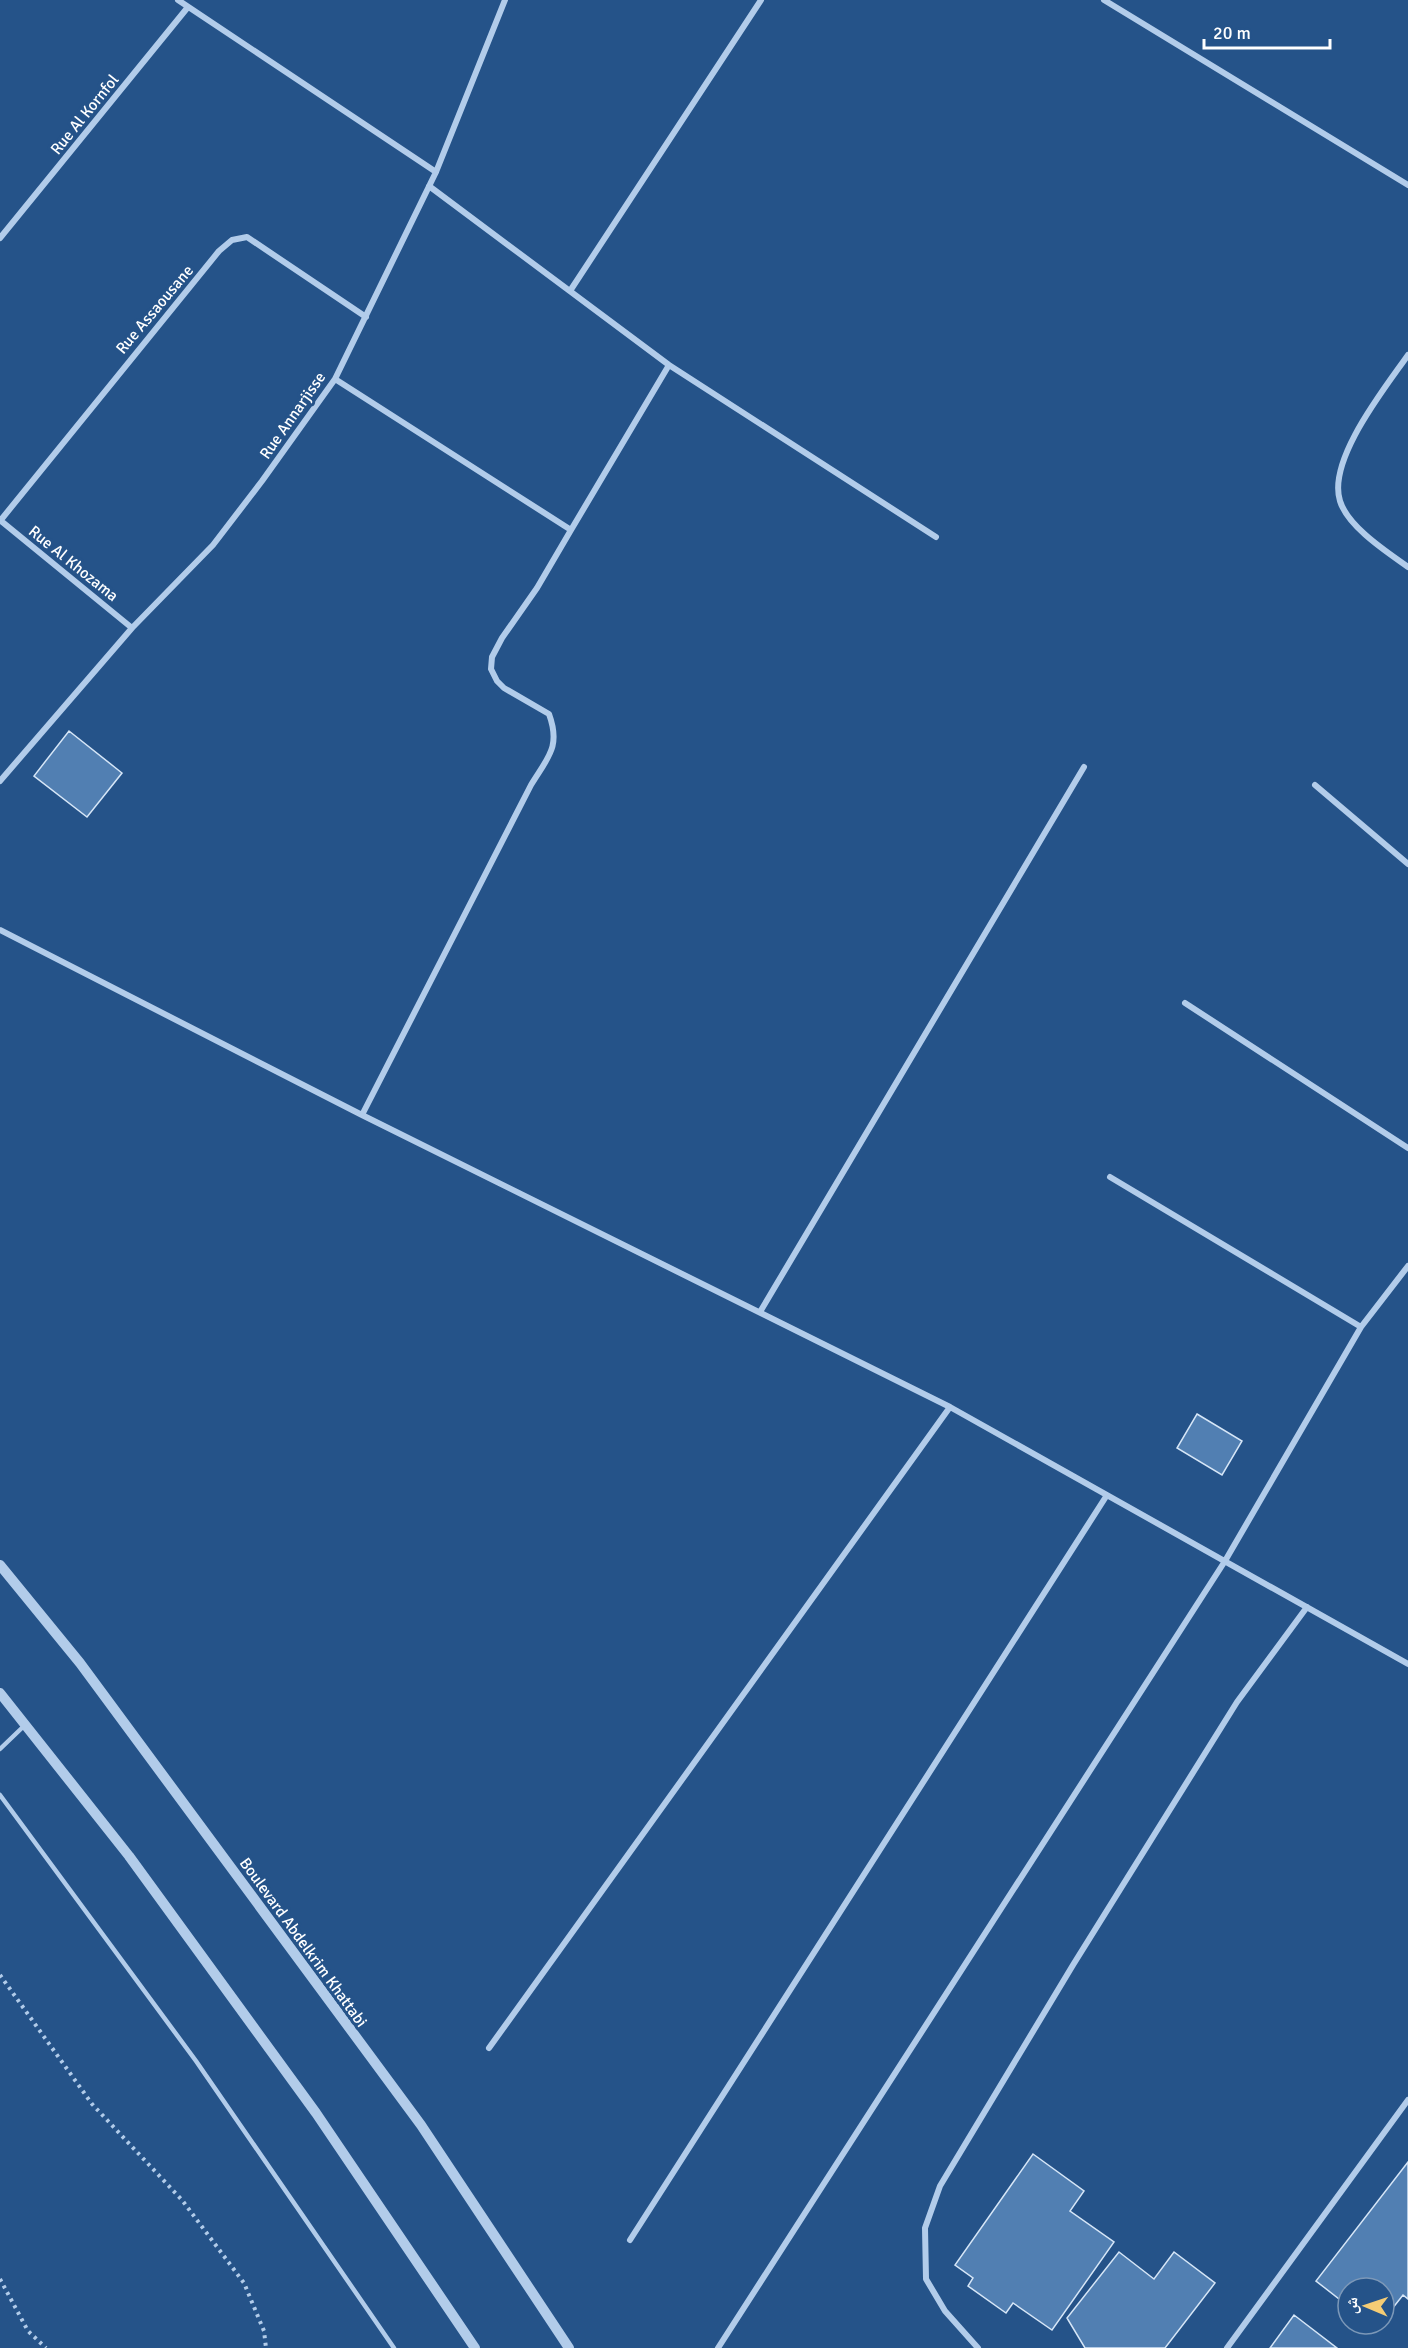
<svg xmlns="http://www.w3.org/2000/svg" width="1408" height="2348" viewBox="0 0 1408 2348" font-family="Signika,'Noto Naskh Arabic',sans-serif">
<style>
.building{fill:#517fb2;stroke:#d6e6f7;stroke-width:1.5}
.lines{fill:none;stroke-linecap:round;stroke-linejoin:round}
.path{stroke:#b2ccea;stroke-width:4;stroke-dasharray:3 4.5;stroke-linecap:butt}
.service{stroke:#b2ccea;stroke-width:4.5}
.minor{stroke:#b2ccea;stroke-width:6}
.tertiary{stroke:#b2ccea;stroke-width:10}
.labels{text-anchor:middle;stroke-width:6;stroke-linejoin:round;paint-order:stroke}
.street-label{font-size:16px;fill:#fff;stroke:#255389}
</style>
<rect width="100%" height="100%" fill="#255389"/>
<path class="building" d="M69,731L122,773L87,817L34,776Z
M1197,1414L1242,1441L1222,1475L1177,1448Z
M1033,2154L1084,2191L1070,2211L1114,2242L1052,2330L1013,2303L1006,2313L968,2286L973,2278L955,2265Z
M1408,2162V2299L1403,2295L1384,2319V2288H1348V2306L1316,2281Z
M1119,2252L1154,2279L1174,2252L1215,2283L1165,2348H1085L1067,2318Z
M1294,2315L1337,2348H1270Z"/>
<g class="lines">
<path class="path" d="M0,1975L92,2104L182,2200L244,2283L264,2331L266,2348
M0,2279L28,2331L46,2348"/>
<path class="service" d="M0,1749L25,1725
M0,1795L196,2061L394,2348"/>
<path class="minor" d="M178,0L436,172
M1104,0L1408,185
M429,186L669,365L936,537
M0,238L188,7
M570,291L761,0
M1408,355C1385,388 1327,460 1340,501C1348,527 1387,552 1408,567
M335,379L571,530L669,365
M0,520L132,628
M0,521L219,251L232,240L247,237L366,317
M0,781L132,628L213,545L262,481L335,379L436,172L505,0
M1315,785L1408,864
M0,930L362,1115L950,1407L1408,1664
M1185,1003L1408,1148
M362,1115L531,785C548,757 561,747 549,714L504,688L497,681L491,669L492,657L502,638L537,588L571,530
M1110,1177L1361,1327
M760,1312L1084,767
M489,2048L950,1407
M630,2240L1107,1495
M718,2348L1225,1561L1361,1327L1408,1266
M978,2348L945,2311L926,2279L925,2228L940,2186L1073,1965L1237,1702L1307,1607
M1227,2348L1408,2100"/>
<path class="tertiary" d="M0,1565L80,1663L421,2125L569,2348
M0,1693L129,1856L316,2113L475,2348"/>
</g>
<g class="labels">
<g class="street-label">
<text transform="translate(84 114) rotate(-51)" y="6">Rue Al Kornfol</text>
<text transform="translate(154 309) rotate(-50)" y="6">Rue Assaousane</text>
<text transform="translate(292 415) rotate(-55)" y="6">Rue Annarjisse</text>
<text transform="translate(74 563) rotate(39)" y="6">Rue Al Khozama</text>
<text transform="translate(304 1942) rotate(54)" y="6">Boulevard Abdelkrim Khattabi</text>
</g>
</g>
<g transform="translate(1366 2306) rotate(272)"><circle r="28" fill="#255389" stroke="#7c98b8" stroke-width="1.5"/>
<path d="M0-4.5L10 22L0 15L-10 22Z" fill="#f4cc75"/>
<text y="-9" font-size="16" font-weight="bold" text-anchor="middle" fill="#ffffff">ش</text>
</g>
<path d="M1204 39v9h126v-9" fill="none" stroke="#ffffff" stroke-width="3"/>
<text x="1213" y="39" font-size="18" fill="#ffffff" stroke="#255389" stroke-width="4.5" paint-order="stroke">20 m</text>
</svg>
